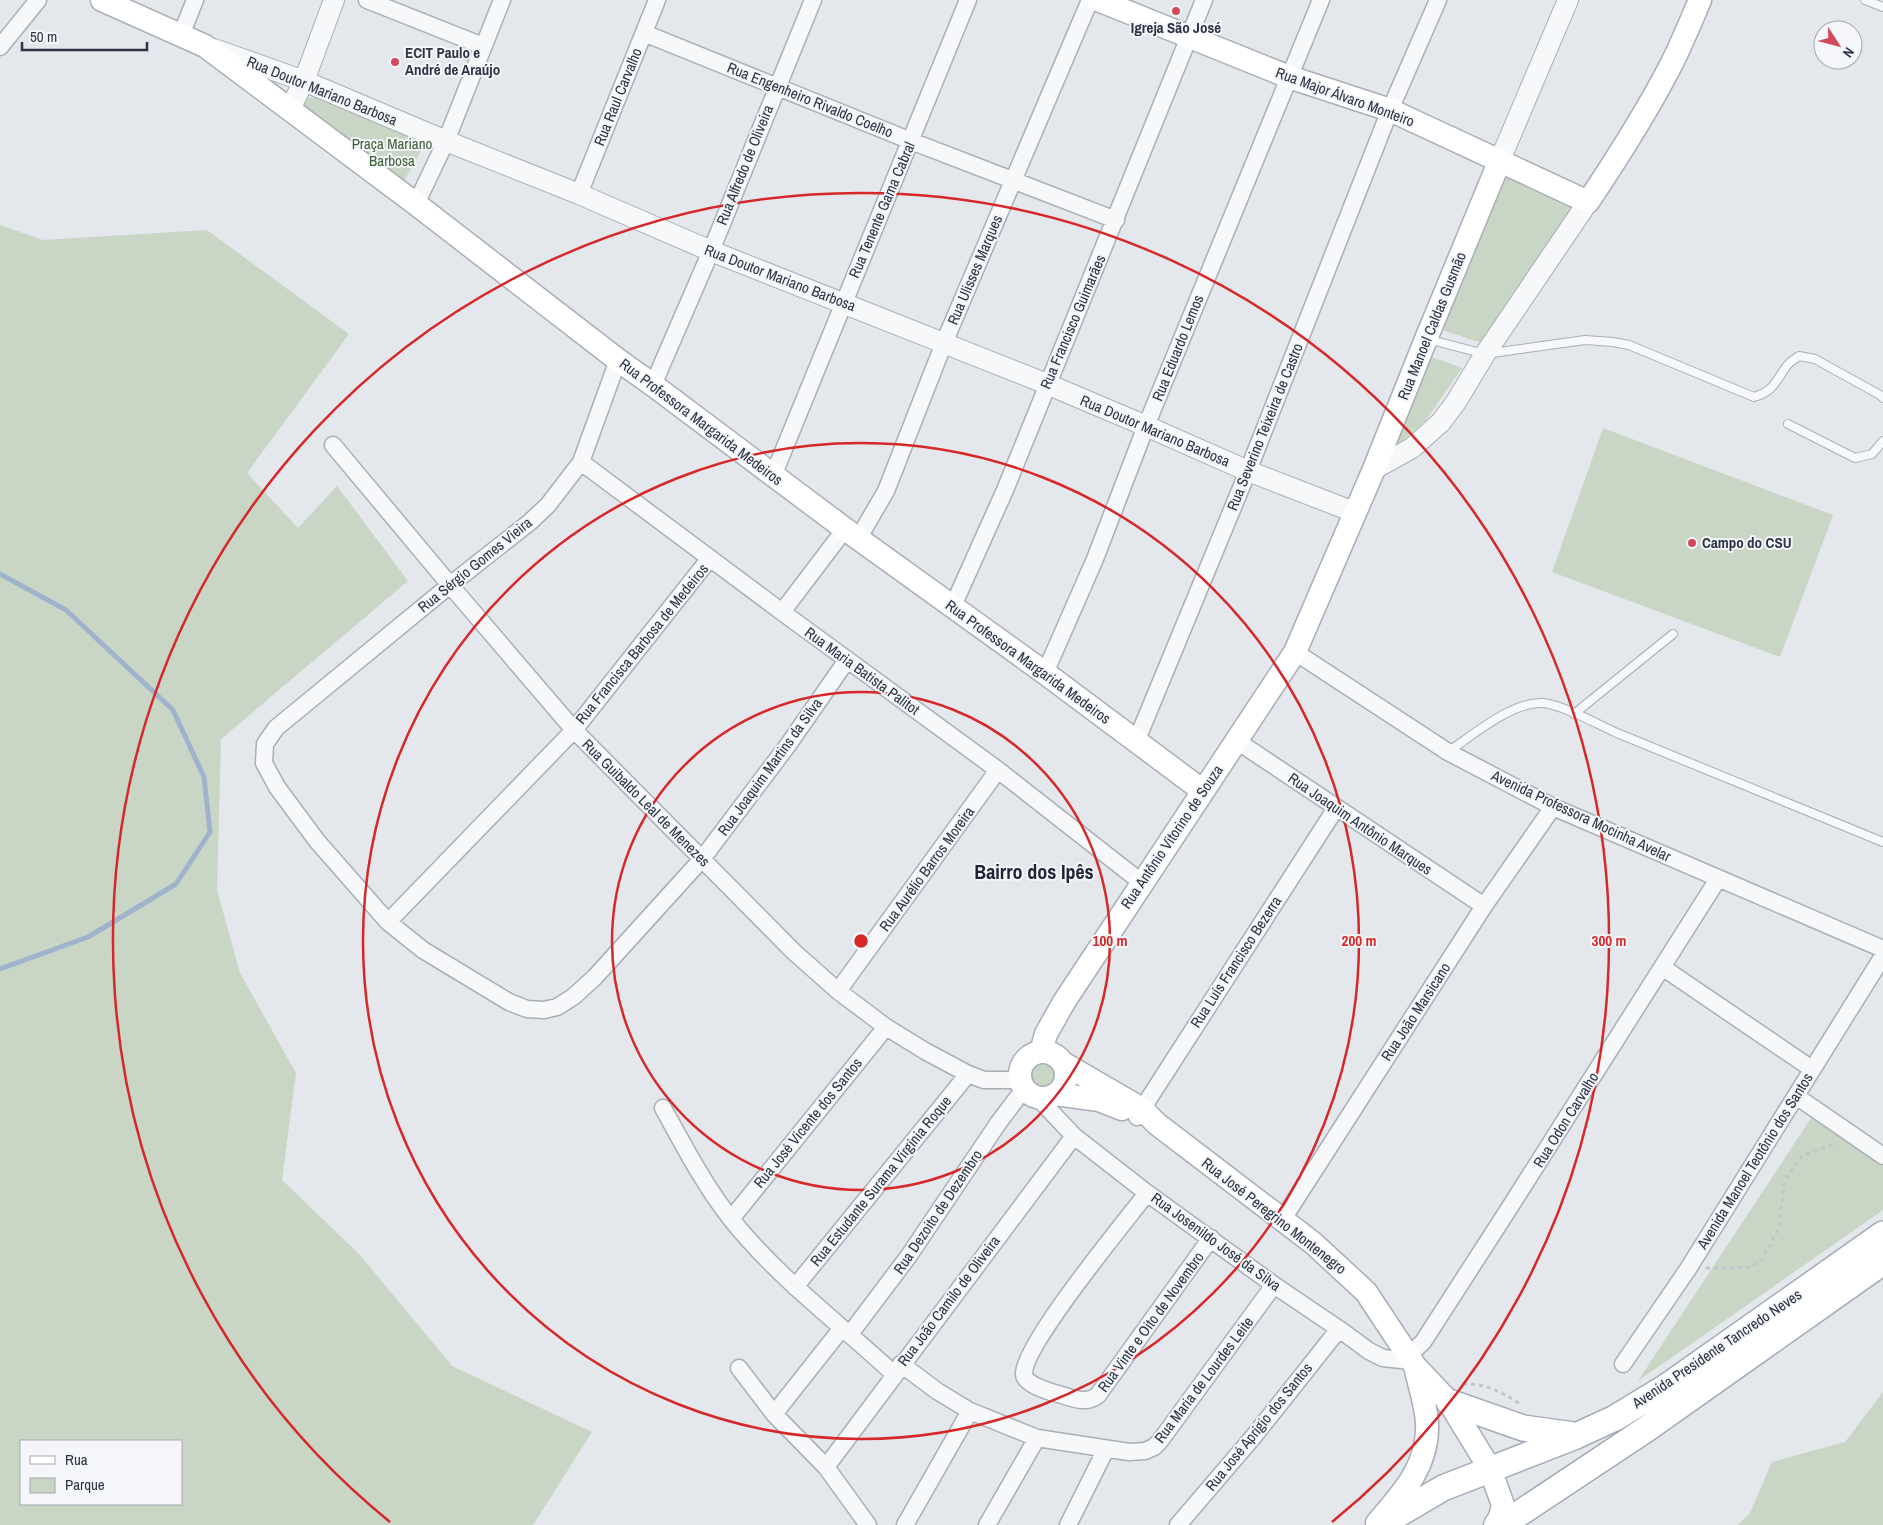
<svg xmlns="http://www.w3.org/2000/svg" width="1883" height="1525" viewBox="0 0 1883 1525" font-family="'Archivo Narrow',sans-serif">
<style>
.green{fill:#c9d6c5;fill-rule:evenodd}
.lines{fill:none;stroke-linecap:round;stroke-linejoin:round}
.stream{stroke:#9fb4cc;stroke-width:5}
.service-casing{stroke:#a9aeb7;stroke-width:10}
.minor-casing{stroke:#a9aeb7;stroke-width:19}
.tertiary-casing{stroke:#a9aeb7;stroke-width:22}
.secondary-casing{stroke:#a9aeb7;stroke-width:25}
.primary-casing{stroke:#a3abb8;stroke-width:28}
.path{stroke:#c2c5cb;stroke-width:3;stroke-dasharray:4 4;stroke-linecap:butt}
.service{stroke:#f7f8fa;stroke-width:8}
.minor{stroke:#f7f8fa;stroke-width:16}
.tertiary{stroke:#f7f8fa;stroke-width:20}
.secondary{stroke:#fff;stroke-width:22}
.primary{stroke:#fff;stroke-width:25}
.ring{fill:none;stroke:#d62828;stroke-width:2.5}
.poi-dot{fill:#d1495b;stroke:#f4f6f9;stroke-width:2}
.labels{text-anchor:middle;stroke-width:4;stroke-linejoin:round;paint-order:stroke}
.poi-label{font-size:15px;font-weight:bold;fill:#2b3445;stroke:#f4f6f9;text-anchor:start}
.street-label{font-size:15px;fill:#2b3445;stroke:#f4f6f9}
.park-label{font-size:15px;fill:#3f6138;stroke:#f4f6f9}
.district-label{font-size:20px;font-weight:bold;fill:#1d2536;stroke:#f4f6f9}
.centre{fill:#d62828;stroke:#f4f6f9;stroke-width:2.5}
.ring-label{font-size:15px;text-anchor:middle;font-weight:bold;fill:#d62828;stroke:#f4f6f9;stroke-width:4;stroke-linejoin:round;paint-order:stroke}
</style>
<rect width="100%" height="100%" fill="#e4e7ec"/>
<path class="green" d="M312,97L319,98L426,142L401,186L300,111L303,100Z
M1504,170L1577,208L1485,344L1439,329Z
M0,225L43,240L207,230L349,334L247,473L298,528L337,486L408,581L221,739L217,890L240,973L296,1073L282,1180L360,1255L452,1366L592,1432L533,1525H0ZM21,1441H181V1504H21Z
M1429,356L1462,368L1426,420L1389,452Z
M1603,428L1833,515L1780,657L1552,572Z
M1031 1076a13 13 0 1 1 26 0a13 13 0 1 1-26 0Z
M1811,1118L1883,1165V1210L1638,1381Z
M1883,1392V1525H1738L1750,1513L1772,1462L1845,1442Z"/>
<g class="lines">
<path class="stream" d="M0,574L66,610L173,710L204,777L210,832L176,884L88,937L0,969"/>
<g class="service-casing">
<path id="service" d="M1865,0L1883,7
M1427,339L1485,354L1585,340L1613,342L1629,345L1754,397C1774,391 1775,382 1786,367C1789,362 1795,359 1799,356L1815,359L1880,395L1883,398
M1788,424L1855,458L1872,454L1883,441
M1574,714L1673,634
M1449,751C1473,735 1513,701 1543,703C1563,705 1597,724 1617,733L1883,842"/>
</g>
<g class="minor-casing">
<path id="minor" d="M367,0L483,46
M644,33L911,141L1116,220
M181,35L195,0
M0,47L38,0
M579,194L657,0
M416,204L446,141L502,0
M618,360L581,462L548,505L530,522L450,585L276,728L265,744L264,763L277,787L317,841L388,922L423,950L509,1002L527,1009L544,1010L557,1007L573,997L595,977L702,859L788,745L847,660
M653,385L711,251L813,0
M333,445L450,585L574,730L794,952L838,991L886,1027L925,1051L968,1074L984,1080H1020
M581,462L782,612L998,770L1141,882
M773,476C837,317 904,159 968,0
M858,539L886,491L944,343L1090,0
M953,606L1005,490L1204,0
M782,612L845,529
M1295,652L1448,752L1553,807L1883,949
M1045,673L1095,559L1146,426L1321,0
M1237,741L1484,906
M1136,742L1248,471L1390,110L1438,0
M388,922L574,730L710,558
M1662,967L1812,1069
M838,991L998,770
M1796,1096L1883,1156
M1038,1098L1074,1136L1147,1193L1274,1285L1339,1329L1369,1351L1383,1358L1401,1360L1408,1356L1423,1342L1510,1207L1718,879
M663,1108C684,1146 704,1185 731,1219C778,1278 839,1323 894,1374
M1137,1117L1336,808
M1147,1193C1125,1222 1023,1345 1024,1374C1024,1385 1053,1393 1062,1395C1074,1399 1088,1404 1098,1395L1211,1238
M731,1219L886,1027
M1283,1219L1484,906L1553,807
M795,1287L968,1074
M850,1334L908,1257L999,1122L1024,1089
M901,1364L937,1391L970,1411L1037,1438L1129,1452L1145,1451L1154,1447L1160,1441L1274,1285
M1623,1364L1688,1269L1883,956
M739,1368L774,1414L826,1467L868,1525
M774,1414L842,1328
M826,1467L1074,1136
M905,1525L970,1411
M987,1525L1037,1438
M1068,1525L1106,1449
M1178,1525L1254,1436L1339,1329"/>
</g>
<g class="tertiary-casing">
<path id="tertiary" d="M214,49L304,81L446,141L579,194L711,251L1047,384L1146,426L1248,471L1354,512
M290,109L304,81L334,0
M1500,160L1568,0
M1374,469L1412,448L1441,422L1456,402L1485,354L1588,202"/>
</g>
<g class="secondary-casing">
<path id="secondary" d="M102,0L205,46L416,204L618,360L653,385L845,529L1045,673L1203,791
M1098,0L1289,77L1390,110L1588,202C1618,157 1647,112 1672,63C1682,43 1691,21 1700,0
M1020 1075a23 23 0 1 1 46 0a23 23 0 1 1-46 0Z
M1041,1052L1046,1034L1064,1002L1295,652L1374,469L1426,339L1500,160
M1063,1063L1142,1109L1157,1124L1313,1243L1366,1292L1415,1366L1449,1402L1490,1469L1503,1505L1500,1517L1495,1525
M1056,1094L1099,1100L1122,1109
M1377,1523C1403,1493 1429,1465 1427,1423C1426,1404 1419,1385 1415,1366"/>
</g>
<g class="primary-casing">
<path id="primary" d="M1449,1402L1523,1428L1574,1435
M1380,1525L1443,1488L1576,1436L1615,1418L1666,1387L1883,1234
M1502,1525L1648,1428L1883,1262"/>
</g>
<path class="path" d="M1706,1268L1751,1267L1762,1259L1778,1230L1785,1180L1802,1156L1837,1143
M1463,1384C1485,1383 1502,1392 1520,1404"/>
<use href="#service" class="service"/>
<use href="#minor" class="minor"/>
<use href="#tertiary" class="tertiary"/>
<use href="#secondary" class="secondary"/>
<use href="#primary" class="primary"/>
</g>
<g class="ring">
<circle cx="861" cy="941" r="249"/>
<circle cx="861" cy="941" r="498"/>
<path d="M390 1522A748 748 0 1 1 1332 1522"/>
</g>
<g class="poi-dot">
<circle cx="1176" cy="11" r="5"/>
<circle cx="395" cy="62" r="5"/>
<circle cx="1692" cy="543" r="5"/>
</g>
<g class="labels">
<g class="poi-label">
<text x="1176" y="33" text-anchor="middle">Igreja São José</text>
<text x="405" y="58">ECIT Paulo e<tspan x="405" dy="17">André de Araújo</tspan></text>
<text x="1702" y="548">Campo do CSU</text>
</g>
<g class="street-label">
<text transform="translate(322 91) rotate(22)" y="5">Rua Doutor Mariano Barbosa</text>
<text transform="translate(618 97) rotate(-68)" y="5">Rua Raul Carvalho</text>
<text transform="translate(1345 97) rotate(20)" y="5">Rua Major Álvaro Monteiro</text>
<text transform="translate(810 100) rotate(22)" y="5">Rua Engenheiro Rivaldo Coelho</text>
<text transform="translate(745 165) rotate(-68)" y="5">Rua Alfredo de Oliveira</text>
<text transform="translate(882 210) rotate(-67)" y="5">Rua Tenente Gama Cabral</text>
<text transform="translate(975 270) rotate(-67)" y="5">Rua Ulisses Marques</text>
<text transform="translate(780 278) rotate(21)" y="5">Rua Doutor Mariano Barbosa</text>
<text transform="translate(1073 322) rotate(-67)" y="5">Rua Francisco Guimarães</text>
<text transform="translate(1432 326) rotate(-68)" y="5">Rua Manoel Caldas Gusmão</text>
<text transform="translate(1178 348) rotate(-68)" y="5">Rua Eduardo Lemos</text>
<text transform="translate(701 422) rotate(37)" y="5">Rua Professora Margarida Medeiros</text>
<text transform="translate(1265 427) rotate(-68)" y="5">Rua Severino Teixeira de Castro</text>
<text transform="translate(1155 431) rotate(23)" y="5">Rua Doutor Mariano Barbosa</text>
<text transform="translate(475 565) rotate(-39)" y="5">Rua Sérgio Gomes Vieira</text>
<text transform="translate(642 644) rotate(-51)" y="5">Rua Francisca Barbosa de Medeiros</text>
<text transform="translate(1028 662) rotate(36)" y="5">Rua Professora Margarida Medeiros</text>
<text transform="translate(862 671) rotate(36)" y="5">Rua Maria Batista Palitot</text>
<text transform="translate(770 767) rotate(-54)" y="5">Rua Joaquim Martins da Silva</text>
<text transform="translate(646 803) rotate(45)" y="5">Rua Guibaldo Leal de Menezes</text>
<text transform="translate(1581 816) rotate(25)" y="5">Avenida Professora Mocinha Avelar</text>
<text transform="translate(1360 824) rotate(34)" y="5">Rua Joaquim Antônio Marques</text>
<text transform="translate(1172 837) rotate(-56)" y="5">Rua Antônio Vitorino de Souza</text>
<text transform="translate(927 869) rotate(-54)" y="5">Rua Aurélio Barros Moreira</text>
<text transform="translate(1236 962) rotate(-57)" y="5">Rua Luís Francisco Bezerra</text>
<text transform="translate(1416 1012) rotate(-57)" y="5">Rua João Marsicano</text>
<text transform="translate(1566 1120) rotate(-58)" y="5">Rua Odon Carvalho</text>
<text transform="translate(808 1123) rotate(-51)" y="5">Rua José Vicente dos Santos</text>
<text transform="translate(1755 1161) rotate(-58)" y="5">Avenida Manoel Teotônio dos Santos</text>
<text transform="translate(881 1181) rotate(-51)" y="5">Rua Estudante Surama Virgínia Roque</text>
<text transform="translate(938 1212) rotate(-56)" y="5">Rua Dezoito de Dezembro</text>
<text transform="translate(1274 1216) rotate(38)" y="5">Rua José Peregrino Montenegro</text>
<text transform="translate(1216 1242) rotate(36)" y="5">Rua Josenildo José da Silva</text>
<text transform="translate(949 1301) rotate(-53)" y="5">Rua João Camilo de Oliveira</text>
<text transform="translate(1151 1322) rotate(-54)" y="5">Rua Vinte e Oito de Novembro</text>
<text transform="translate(1717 1349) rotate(-34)" y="5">Avenida Presidente Tancredo Neves</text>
<text transform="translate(1204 1380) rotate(-53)" y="5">Rua Maria de Lourdes Leite</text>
<text transform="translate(1259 1427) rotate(-51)" y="5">Rua José Aprígio dos Santos</text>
</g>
<g class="park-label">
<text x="392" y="149">Praça Mariano<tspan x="392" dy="17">Barbosa</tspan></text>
</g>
<g class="district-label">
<text x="1034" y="879">Bairro dos Ipês</text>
</g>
</g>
<circle cx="861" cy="941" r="8" class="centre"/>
<g class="ring-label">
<text x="1110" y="946">100 m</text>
<text x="1359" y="946">200 m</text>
<text x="1609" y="946">300 m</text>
</g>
<rect x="20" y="1440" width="162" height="65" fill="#f4f6f9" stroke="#a4a8b1"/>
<rect x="30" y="1456" width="25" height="8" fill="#ffffff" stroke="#a4a8b1"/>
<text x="65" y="1465" font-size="15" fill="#2b3445">Rua</text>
<rect x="30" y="1478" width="25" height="15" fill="#c9d6c5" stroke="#a4a8b1"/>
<text x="65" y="1490" font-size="15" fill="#2b3445">Parque</text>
<g transform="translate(1838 45) rotate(126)"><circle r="24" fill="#f4f6f9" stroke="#a4a8b1"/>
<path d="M0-4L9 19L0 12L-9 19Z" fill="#d1495b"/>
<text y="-8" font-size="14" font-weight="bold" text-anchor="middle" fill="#2b3445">N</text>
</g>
<path d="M22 42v8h125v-8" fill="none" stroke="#2b3445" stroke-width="2.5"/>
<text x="30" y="42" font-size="15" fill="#2b3445" stroke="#f4f6f9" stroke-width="4" paint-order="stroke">50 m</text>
</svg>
